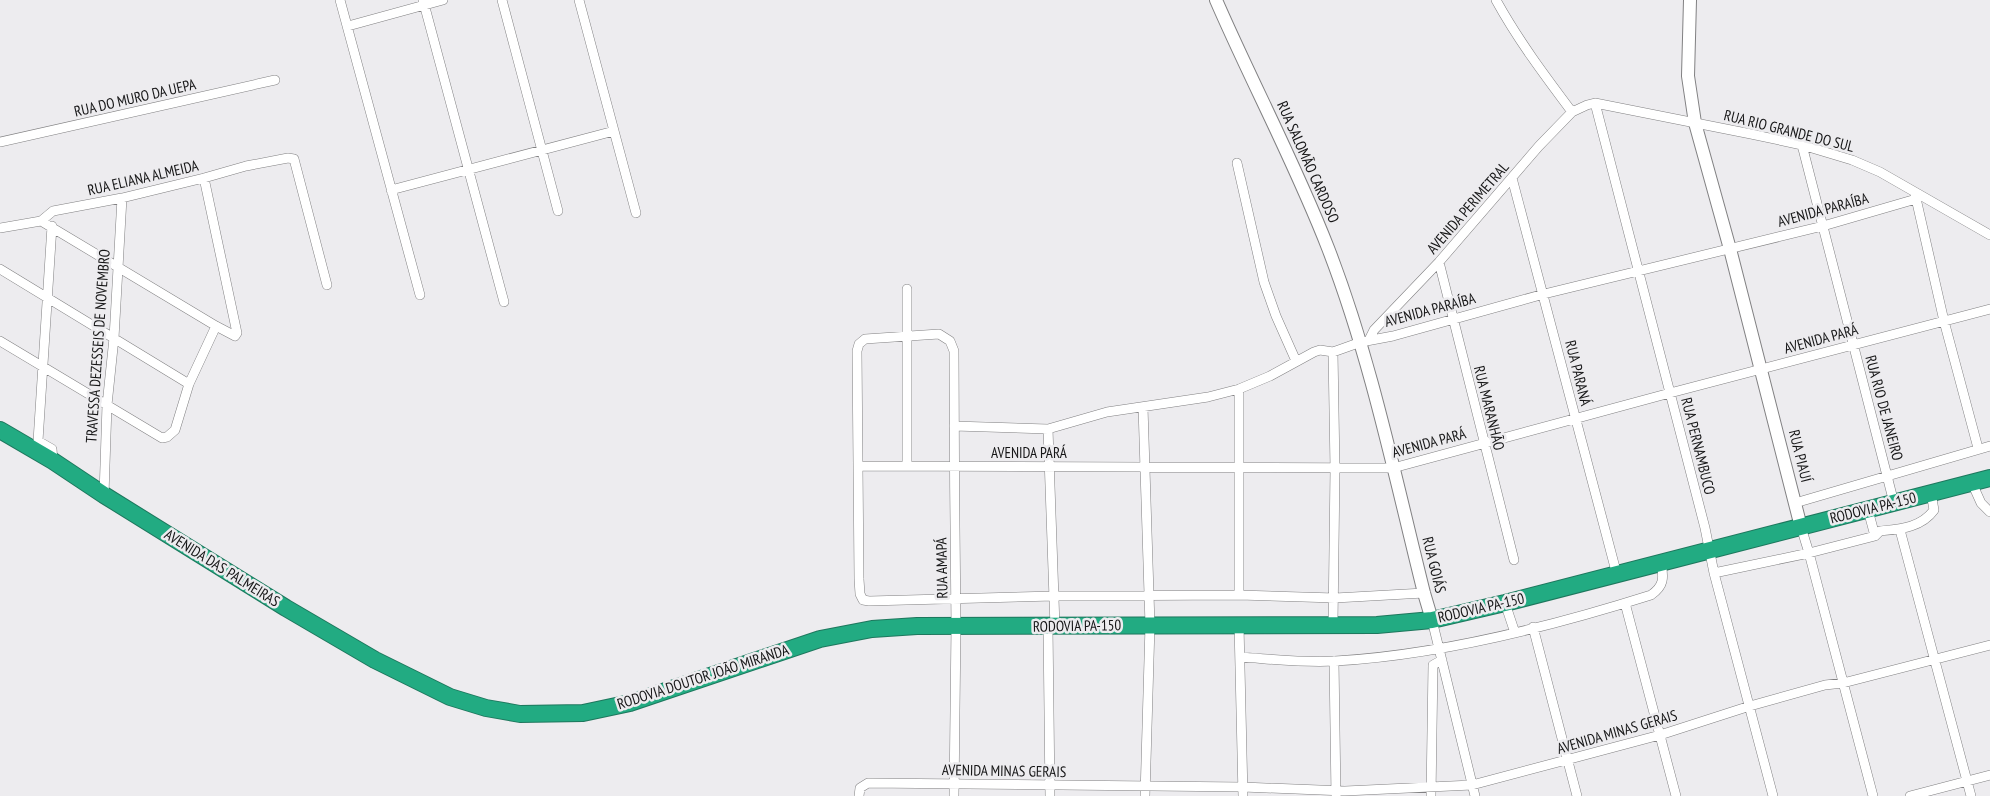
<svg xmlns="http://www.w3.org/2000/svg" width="1990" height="796" viewBox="0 0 1990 796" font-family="'PT Sans Narrow',sans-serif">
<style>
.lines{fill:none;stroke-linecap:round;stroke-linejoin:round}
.street-casing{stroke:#818082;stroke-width:10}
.secondary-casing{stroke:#818082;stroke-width:14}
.highway-casing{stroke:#1e775d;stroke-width:18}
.street{stroke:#fff;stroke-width:9}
.secondary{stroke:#fff;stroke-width:12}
.highway{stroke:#22ab82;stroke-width:16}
.labels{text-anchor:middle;stroke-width:5;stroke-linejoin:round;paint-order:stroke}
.street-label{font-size:15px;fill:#161617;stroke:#edecef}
</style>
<rect width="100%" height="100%" fill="#edecef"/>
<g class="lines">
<g class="street-casing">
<path id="street" d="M340,0L420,295
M423,0L504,302
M502,0L558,211
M579,0L636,213
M1496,0C1518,40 1545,76 1572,112
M348,26L443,0
M1595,103L1705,528L1714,573L1773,796
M0,142L275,80
M1802,145L1894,503
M1237,163L1264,282L1276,316L1296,361
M1512,178L1617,575
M391,190L614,131
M1915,194L1944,321L1978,448
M41,221L216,326L235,336L237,333L204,178
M52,226L38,441L52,449L53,461
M0,228L41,221L53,211L122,198L204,178L246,166L288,158L294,159L327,285
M1439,262L1514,560
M0,269L189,384
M1369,340L1374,330L1439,262L1539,146L1572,112L1587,105L1595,103L1751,134L1802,145L1852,160L1880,172L1990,235
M0,341L162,438L167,437L175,430L189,384L216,326
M1333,352L1335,469L1333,625
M1143,407L1150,625L1145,796
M954,426L1048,429L1107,412L1208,397L1239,389L1270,376L1314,352L1320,350L1333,352L1361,342L1393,336L1544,294L1823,226L1916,199
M1048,429L1055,627
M858,466L1393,468L1670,393L1990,309
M907,466V289
M1972,483L1981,503L1990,512
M104,495L107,405L114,338L122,198
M1795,503L1990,446
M1868,510L1875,536
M1801,527L1809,553L1873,796
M1900,530L1971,796
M1714,573L1809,553L1875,536L1880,531C1899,529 1921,528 1934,510L1931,493
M1239,595V389
M1505,603L1515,633
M1625,603L1676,796
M1432,620L1475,796
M1239,625L1243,796
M1048,627L1050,796
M1533,627L1577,796
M1240,657C1271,659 1304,663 1335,661C1440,655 1550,627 1651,595C1664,586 1664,578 1661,563
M1334,661L1336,796
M859,796L860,788L868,783L1243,787L1345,791L1472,785L1660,735L1750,706L1825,685L1843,683L1990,645
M954,796L956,626C955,534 954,443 954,351L950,341L939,334L865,339L859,344L857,351L859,579L860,594L863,600L869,601L1054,596L1239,595L1335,598L1424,593
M1431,796L1433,665L1442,660
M1910,796L1990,775"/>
</g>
<g class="secondary-casing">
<path id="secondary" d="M1216,0C1252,83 1295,163 1328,248C1371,359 1395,477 1424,593L1432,620
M1690,0L1688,76L1695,123L1730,249L1801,527"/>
</g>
<g class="highway-casing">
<path id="highway" d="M0,430L53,461L104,495L286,608L375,660L450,697L486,708L520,714L583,713L630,703L820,639L872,629L917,626L1377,625L1432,620L1505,603L1990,478"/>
</g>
<use href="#street" class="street"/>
<use href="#secondary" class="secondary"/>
<use href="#highway" class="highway"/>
</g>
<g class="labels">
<g class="street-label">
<text transform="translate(135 98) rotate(-13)" y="5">RUA DO MURO DA UEPA</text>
<text transform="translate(1789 131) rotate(14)" y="5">RUA RIO GRANDE DO SUL</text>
<text transform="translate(1308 162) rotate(66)" y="5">RUA SALOMÃO CARDOSO</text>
<text transform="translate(143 178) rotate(-13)" y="5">RUA ELIANA ALMEIDA</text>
<text transform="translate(1468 208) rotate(-49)" y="5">AVENIDA PERIMETRAL</text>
<text transform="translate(1823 210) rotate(-15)" y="5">AVENIDA PARAÍBA</text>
<text transform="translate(1430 310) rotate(-15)" y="5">AVENIDA PARAÍBA</text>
<text transform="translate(1821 339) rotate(-15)" y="5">AVENIDA PARÁ</text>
<text transform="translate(98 346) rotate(-86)" y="5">TRAVESSA DEZESSEIS DE NOVEMBRO</text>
<text transform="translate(1578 373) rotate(76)" y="5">RUA PARANÁ</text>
<text transform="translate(1489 408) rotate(76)" y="5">RUA MARANHÃO</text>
<text transform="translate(1884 408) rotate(75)" y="5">RUA RIO DE JANEIRO</text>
<text transform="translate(1429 443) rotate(-15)" y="5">AVENIDA PARÁ</text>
<text transform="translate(1698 446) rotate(76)" y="5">RUA PERNAMBUCO</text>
<text x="1029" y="458">AVENIDA PARÁ</text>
<text transform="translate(1800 456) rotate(76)" y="5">RUA PIAUÍ</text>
<text transform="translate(1873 508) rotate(-14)" y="5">RODOVIA PA-150</text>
<text transform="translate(1434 565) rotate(76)" y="5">RUA GOIÁS</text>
<text transform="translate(222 568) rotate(32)" y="5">AVENIDA DAS PALMEIRAS</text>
<text transform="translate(942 568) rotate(-91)" y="5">RUA AMAPÁ</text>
<text transform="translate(1481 608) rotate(-13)" y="5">RODOVIA PA-150</text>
<text transform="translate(1077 626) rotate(-1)" y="5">RODOVIA PA-150</text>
<text transform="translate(703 677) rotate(-18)" y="5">RODOVIA DOUTOR JOÃO MIRANDA</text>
<text transform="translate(1617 732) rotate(-16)" y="5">AVENIDA MINAS GERAIS</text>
<text transform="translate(1004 771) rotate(1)" y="5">AVENIDA MINAS GERAIS</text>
</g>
</g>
</svg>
